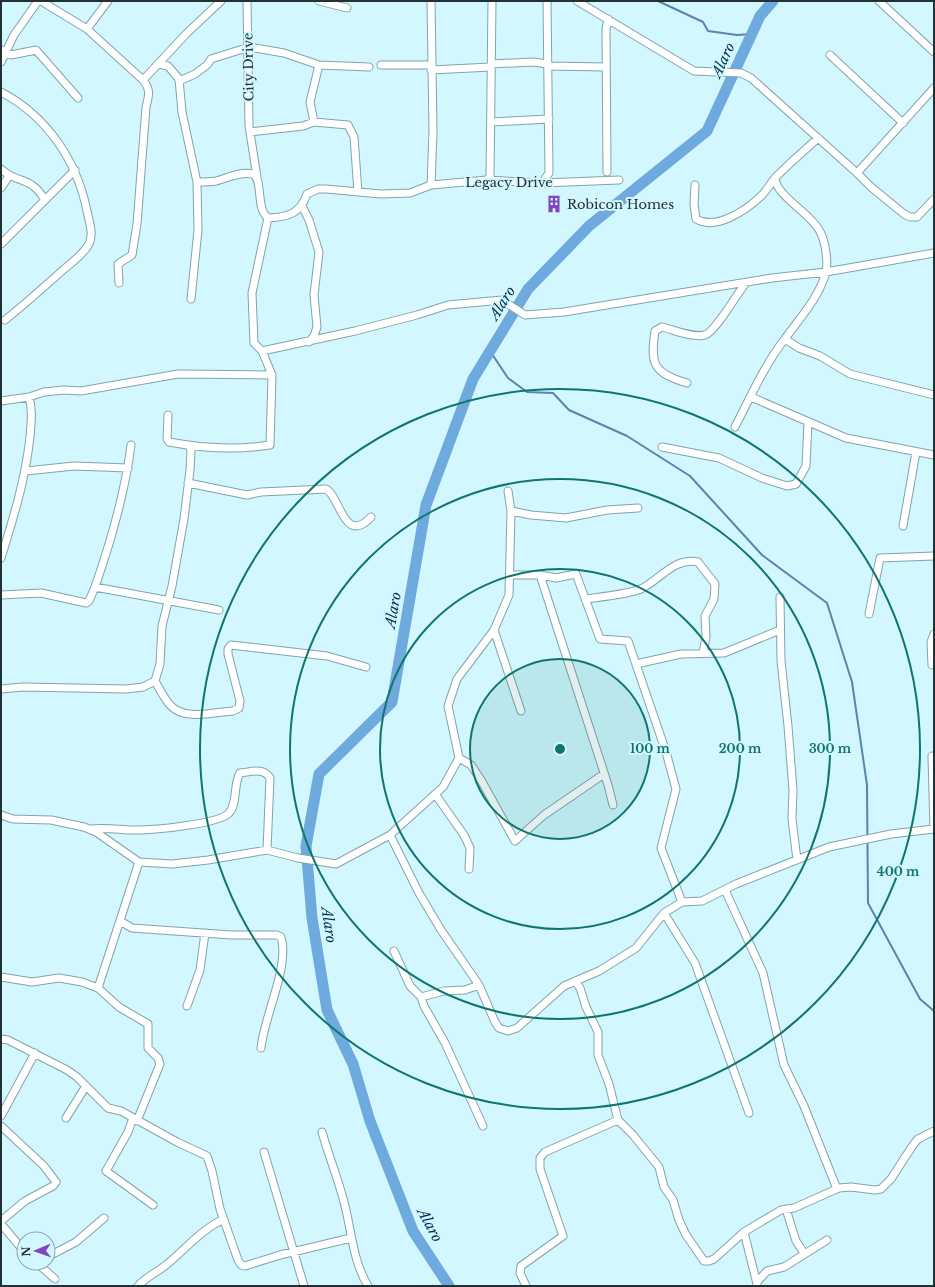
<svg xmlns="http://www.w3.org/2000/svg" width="935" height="1287" viewBox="0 0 935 1287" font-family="'Libre Baskerville',serif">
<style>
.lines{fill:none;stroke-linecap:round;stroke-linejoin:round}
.stream{stroke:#5886ac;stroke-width:2}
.river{stroke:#6faadf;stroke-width:11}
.minor-casing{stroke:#81a4aa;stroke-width:9}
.minor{stroke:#fff;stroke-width:7}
.ring{fill:none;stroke:#0f766e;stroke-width:2}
.labels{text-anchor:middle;stroke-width:4;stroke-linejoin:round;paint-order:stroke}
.street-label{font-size:13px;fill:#233134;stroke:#d2f7fe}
.poi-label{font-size:13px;fill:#233134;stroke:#d2f7fe;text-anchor:start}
.water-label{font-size:14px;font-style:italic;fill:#002c4d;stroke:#d2f7fe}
.centre{fill:#0f766e;stroke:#d2f7fe;stroke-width:2}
.ring-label{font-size:12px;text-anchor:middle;font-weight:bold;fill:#0f766e;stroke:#d2f7fe;stroke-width:4;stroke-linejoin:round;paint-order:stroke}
</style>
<rect width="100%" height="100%" fill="#d2f7fe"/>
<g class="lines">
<path class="stream" d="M658,1L703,22L708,31L737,35L752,34
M490,351L508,378L527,392L553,393L569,410L627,436L690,476L762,555L827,603L852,682L867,785L868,903L920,999L934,1011"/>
<path class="river" d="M449,1286L413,1231L370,1121L353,1064L327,1010L312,918L306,846L319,774L392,702L426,505L473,379L528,289L589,226L707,131L760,16L773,1"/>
<g class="minor-casing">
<path id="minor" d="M41,1L87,29L143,80C151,90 149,95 146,107L137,224L132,255L118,264L119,283
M247,1L249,126L257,177
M319,1L347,8
M431,1L433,131L431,185
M577,1L694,71L741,73L751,78L857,173L871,187L904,214L910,217H917L934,199
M879,1L934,52
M87,29L108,1
M1,50L11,55L36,50L78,98
M830,55L903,123
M1,62L14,35L38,1
M159,64L168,66L179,79L182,112L197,182C204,182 210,182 216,181C227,178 241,171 252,174C264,178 255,208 268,218
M491,64L533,62L548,64
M319,65L369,67
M381,65H432
M548,66L606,67
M431,70L491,67
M143,80L187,33L221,1
M179,81L195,74L207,65L211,59L246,48H255L284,53L319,65L310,102L314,122
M1,92C47,116 77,161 87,211C89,222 94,233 89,244C83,255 72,262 63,270C44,287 25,304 5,320
M491,122L549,119
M250,132L303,126L314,122L348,125L354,137L358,192
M1,169C19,185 30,175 45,200
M607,172L606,29L608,19
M857,173L934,88
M487,180L490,176L492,1
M542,183L549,173L547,1
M695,185L694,204L696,219C716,231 746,210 760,197C766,192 770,184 775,178C788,164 804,151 818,138
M1,188L9,176
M302,206L309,220L319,252L314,295L317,327L314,336L309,342
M268,218C288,217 300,214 307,194L318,189H326L381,194L410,193L431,185L487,180L542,183L619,180
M1,244L75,170
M191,299L198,230L197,182
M785,339L799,348L820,356L850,374L934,395
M262,351L355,331L417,315L448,305L502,300L525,315L564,312L772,278L826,272L934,253
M687,383C653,373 650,364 655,331L662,327C674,330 692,338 705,335C715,332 737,294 745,284
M751,397L846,438L934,455
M1,401L29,397L44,392L64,390L81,391L178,374L272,375
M168,415L167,439L169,442C201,448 237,450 270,445L272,375L262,351L254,343L252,293L268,218
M735,427C750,398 764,366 784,340C799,319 819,298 826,272C828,263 826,246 822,236C815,215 776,197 775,178
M131,445C125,493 111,541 95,587L219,610
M662,447L719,458L762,478L787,486L796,484L806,466L808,422
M26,471L74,466L128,468
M188,483L247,495L261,492L326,489C340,496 344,546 371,517
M508,491L511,511L509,595L494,630L457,679L448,706L459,758L471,765L481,780L515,841L544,815L604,774
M511,511L531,515L566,518L607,510L638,508
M903,526L916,452
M1,558C14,516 25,481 30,437C31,424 33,411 29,397
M510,575H540L556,578L576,574L600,639L628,641L666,752L676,789L661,848L682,902
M540,575L608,785L613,805
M1,595L41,593L86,603L89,601L95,587
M780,597L781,661L788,726L793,790L792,819L797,860
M586,599C600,597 629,594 641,589C661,579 674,557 698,562L715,584L714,599L705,616L706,637L703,653
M869,614L880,558L934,556
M494,630L521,711
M636,664L681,654L724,653L780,630
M932,665L931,642L934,634
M155,681C159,688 164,698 170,705C184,721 214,712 233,711L239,708L240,701L228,654V649L231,645L327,656L366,667
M1,689L23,687L126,689L143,687L155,681L160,664L162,626L172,586L184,519L190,470L191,451L190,447
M932,756L934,829
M435,794L464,835L470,848L469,869
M1,815L13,819L51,820L84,827L96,832L139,862L172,864L208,860L267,850L298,858L336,864L390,835L419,893L441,930L479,985L495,1022L499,1028L508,1031L517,1028L564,986L599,971L636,948L664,913L682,902L702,901L736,884L829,847L891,834L934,829
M91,829C106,827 121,830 137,830C153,830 220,824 229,813C238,803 233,784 240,773C251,772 264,767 270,778L267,850
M390,835L443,787L459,758
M725,890L763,973L784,1065L804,1106L837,1189
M664,913L695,963L749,1113
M120,921L132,928L231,935H277L281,937C290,966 264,1016 261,1048
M394,951L410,986L421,997L424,1006L445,1043L483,1126
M1,977L32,982L59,978L82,982L98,988
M575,981L580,988L586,1007L598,1032V1055L609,1084L618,1120L633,1135L659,1167L664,1187L673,1200L679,1220L686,1235L704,1261H709L714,1259L744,1232L781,1210L794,1208L839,1188L851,1187L875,1190L881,1189L891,1179L913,1145L918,1139L934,1131
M421,997L444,991L465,990L479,985
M187,1006L200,970L205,933
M1,1039L8,1040L67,1070L77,1077L108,1108L121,1111L177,1142L207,1156L212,1171L220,1209L238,1260L241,1265L245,1266L280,1255L351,1238
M1,1116L35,1053
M66,1118L86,1086
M133,1118L128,1132L106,1171L153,1205
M137,1121L160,1064L158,1058L148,1048V1024L119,1007L98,988L139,862
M1,1126L44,1166L56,1182L53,1186L25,1201L1,1221
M322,1132C329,1157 339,1181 345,1206C352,1234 353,1261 368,1286
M264,1152L304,1286
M786,1209L796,1241L804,1253
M1,1224L24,1251
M744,1232L757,1284
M48,1259L51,1255L76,1242L104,1218
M37,1263L55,1279
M757,1282L767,1271L784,1267L827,1240
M138,1286C146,1277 156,1273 166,1265C185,1250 200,1230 224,1219
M526,1286L520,1273L521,1266L563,1236L540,1169V1158L545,1152L618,1120"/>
</g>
<use href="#minor" class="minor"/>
</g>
<circle cx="560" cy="749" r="90" fill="#0f766e" fill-opacity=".12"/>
<g class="ring">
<circle cx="560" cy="749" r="90"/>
<circle cx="560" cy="749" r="180"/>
<circle cx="560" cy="749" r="270"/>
<circle cx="560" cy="749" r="360"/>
</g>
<defs>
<g id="building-bare" transform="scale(1.38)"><path d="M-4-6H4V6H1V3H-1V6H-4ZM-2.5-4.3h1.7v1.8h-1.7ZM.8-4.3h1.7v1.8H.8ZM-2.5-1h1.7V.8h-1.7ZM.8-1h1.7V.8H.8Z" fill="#8146bc" stroke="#d2f7fe" stroke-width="2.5" paint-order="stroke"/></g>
</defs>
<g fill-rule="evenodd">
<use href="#building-bare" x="554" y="204"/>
</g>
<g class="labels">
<g class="street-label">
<text transform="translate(248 67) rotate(-91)" y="5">City Drive</text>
<text x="509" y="187">Legacy Drive</text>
</g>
<g class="poi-label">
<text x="567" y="209">Robicon Homes</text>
</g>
<g class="water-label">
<text transform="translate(723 60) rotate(-65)" y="5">Alaro</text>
<text transform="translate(502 303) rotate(-58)" y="5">Alaro</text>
<text transform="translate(393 610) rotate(-80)" y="5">Alaro</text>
<text transform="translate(329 925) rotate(82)" y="5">Alaro</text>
<text transform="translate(430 1225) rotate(62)" y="5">Alaro</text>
</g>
</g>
<circle cx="560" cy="749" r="6" class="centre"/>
<g class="ring-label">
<text x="650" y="753">100 m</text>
<text x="740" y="753">200 m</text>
<text x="830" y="753">300 m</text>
<text x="898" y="876">400 m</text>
</g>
<rect width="935" height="1287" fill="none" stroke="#233134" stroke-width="4"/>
<g transform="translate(36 1251) rotate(268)"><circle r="19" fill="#d2f7fe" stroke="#8ca8ad"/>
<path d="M0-3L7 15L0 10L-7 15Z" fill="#8146bc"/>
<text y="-6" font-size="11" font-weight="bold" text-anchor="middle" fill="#233134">N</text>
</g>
</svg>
